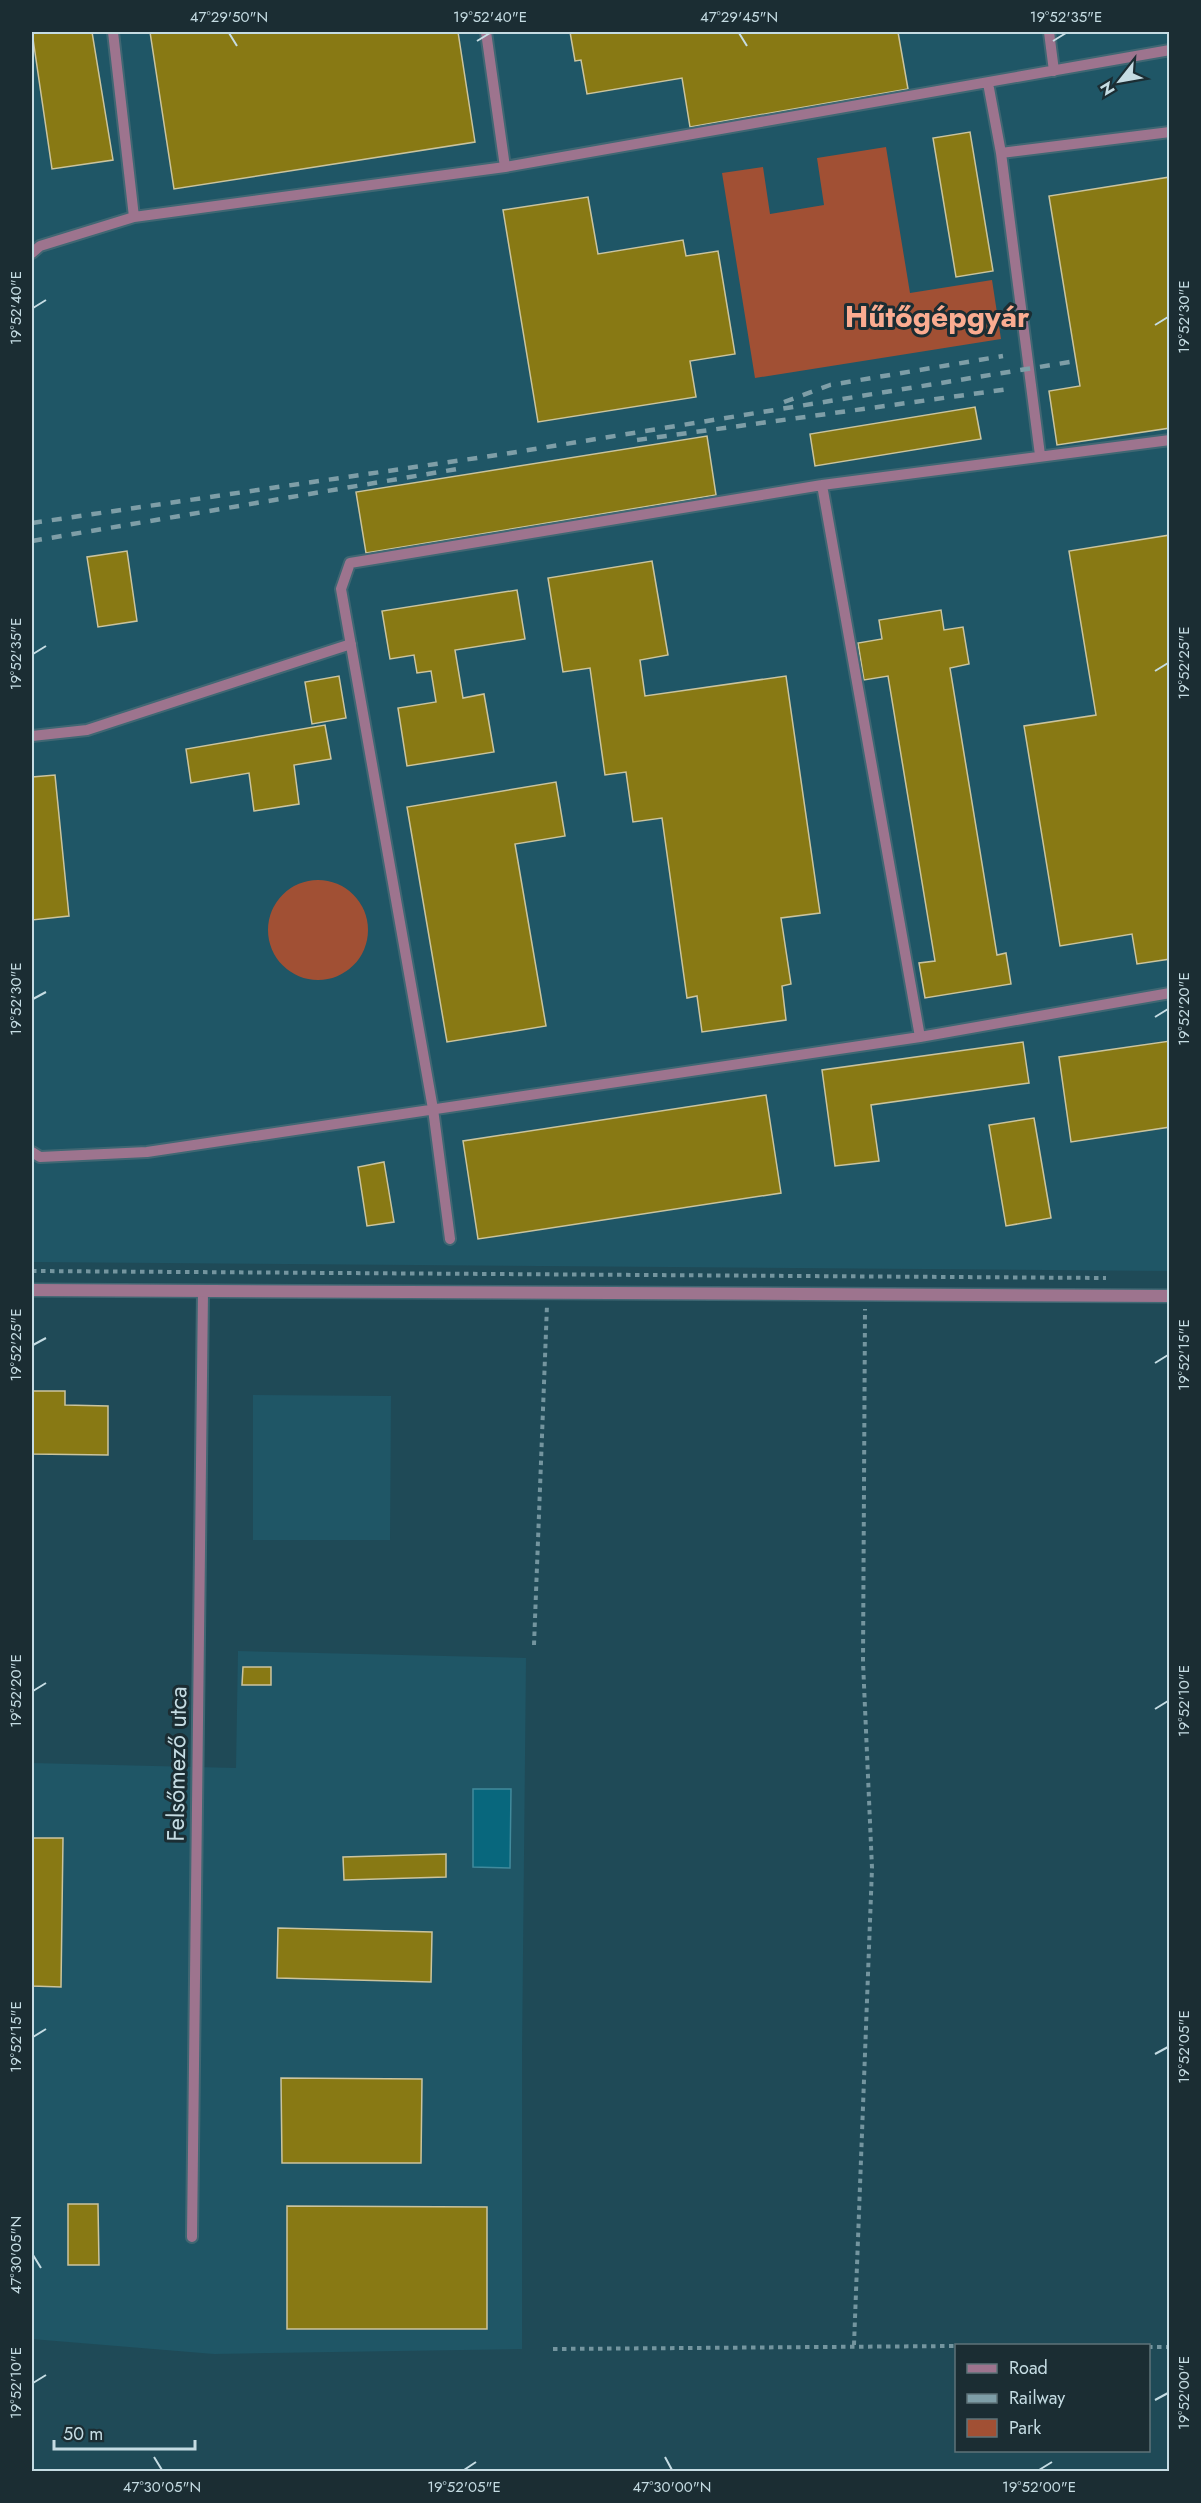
<svg xmlns="http://www.w3.org/2000/svg" width="1201" height="2503" viewBox="0 0 1201 2503" font-family="Jost,sans-serif">
<style>
.built{fill:#1f5666}
.green{fill:#a15034}
.water{fill:#08677d;stroke:#418a9c;stroke-width:1.5}
.building{fill:#887914;stroke:#cbc49e;stroke-width:1.5}
.lines{fill:none;stroke-linecap:round;stroke-linejoin:round}
.lane-casing{stroke:#406773;stroke-width:14}
.street-casing{stroke:#406773;stroke-width:15}
.path{stroke:#74959f;stroke-width:4;stroke-dasharray:4.5 4.5;stroke-linecap:butt}
.lane{stroke:#9d748e;stroke-width:10}
.street{stroke:#9d748e;stroke-width:12}
.rail{stroke:#7e9ea7;stroke-width:4.5;stroke-dasharray:10 10;stroke-linecap:butt}
.ticks{fill:none;stroke:#c5dce3;stroke-width:2}
.labels{text-anchor:middle;stroke-width:6;stroke-linejoin:round;paint-order:stroke}
.street-label{font-size:24px;fill:#c5dce3;stroke:#1b2d33}
.district-label{font-size:30px;font-weight:bold;fill:#fbac91;stroke:#1b2d33}
.neatline{fill:none;stroke:#c5dce3;stroke-width:2}
.ticks-label{font-size:15px;text-anchor:middle;fill:#c5dce3}
</style>
<rect width="100%" height="100%" fill="#1f4a57"/>
<path class="built" d="M32,32H1169V1271L32,1262Z
M253,1395L391,1396L390,1540H253Z
M238,1651L526,1658L522,2053V2349L214,2354L32,2339V1763L236,1768Z"/>
<path class="green" d="M886,147L910,293L992,280L1001,339L755,378L722,173L763,167L770,214L824,205L817,158Z
M268 930a50 50 0 1 1 100 0a50 50 0 1 1-100 0Z"/>
<path class="water" d="M473,1789H511L510,1868L473,1867Z"/>
<path class="building" d="M32,32H92L113,160L52,169Z
M150,32H458L475,142L174,189Z
M570,32H898L908,89L690,127L682,78L587,94L581,60L575,61Z
M970,132L993,271L956,277L933,138Z
M1170,177V428L1057,445L1049,391L1080,386L1049,196Z
M588,197L598,254L683,240L686,256L718,251L735,354L690,361L696,397L538,422L503,210Z
M975,407L981,439L815,466L810,434Z
M707,436L716,495L366,553L356,492Z
M1170,535V959L1137,964L1132,934L1060,946L1024,726L1096,715L1069,551Z
M127,551L137,621L98,627L87,557Z
M652,561L668,655L640,660L645,696L786,676L820,913L781,918L791,984L782,986L786,1020L702,1032L697,996L687,998L662,818L633,822L626,772L605,775L590,668L563,672L548,578Z
M517,590L525,639L455,650L463,698L484,694L494,752L407,766L398,708L436,702L431,671L417,673L414,655L390,659L382,611Z
M941,610L944,630L963,627L969,664L950,668L997,955L1006,953L1011,984L925,998L919,963L935,961L888,676L864,680L858,643L882,639L879,620Z
M339,676L346,718L312,724L305,682Z
M325,725L331,759L294,765L299,804L254,811L249,773L191,783L186,749Z
M55,775L69,916L32,920V777Z
M556,782L565,836L515,844L546,1026L447,1042L407,807Z
M1170,1041V1127L1071,1142L1059,1057Z
M1023,1042L1029,1083L871,1105L879,1161L835,1166L822,1070Z
M766,1095L781,1193L478,1239L463,1141Z
M1034,1118L1051,1218L1006,1226L989,1125Z
M384,1162L394,1222L367,1226L358,1167Z
M32,1391H65V1405L108,1406V1455L32,1454Z
M243,1667H271V1685H242Z
M32,1838H63L61,1987L32,1986Z
M446,1854V1877L344,1880L343,1857Z
M278,1928L432,1932L431,1982L277,1978Z
M281,2078L422,2079L421,2163H282Z
M68,2204H98L99,2265H68Z
M287,2206L487,2207V2329H287Z"/>
<g class="lines">
<g class="lane-casing">
<path id="lane" d="M113,32L134,217
M486,32L505,167
M1049,32L1054,71
M988,83L1001,153L1040,455
M1001,153L1170,132
M32,253L40,246L134,217L505,167L1170,50
M822,485L920,1037
M32,736L87,730L351,644
M32,1152L40,1157L147,1152L920,1037L1170,993
M450,1239L433,1109L341,589L350,563L822,485L1170,440
M192,2237L203,1291"/>
</g>
<g class="street-casing">
<path id="street" d="M32,1290L1170,1296"/>
</g>
<path class="path" d="M32,1271L1106,1278
M534,1645L547,1305
M854,2345L872,1868L863,1662L865,1309
M1148,2347H1170
M553,2349L956,2346"/>
<use href="#lane" class="lane"/>
<use href="#street" class="street"/>
<path class="rail" d="M784,402L830,385L1003,356
M637,440L1009,389
M32,523L504,454L1076,361
M32,541L457,469"/>
</g>
<path class="ticks" d="M229,33L237,46M739,33L747,46M477,41L490,33M1053,41L1066,33M33,308L46,300M1155,325L1168,317M33,654L46,646M1155,671L1168,663M33,999L46,992M1155,1017L1168,1009M33,1345L46,1338M1155,1363L1168,1355M33,1691L46,1683M1155,1709L1168,1701M33,2037L46,2029M1155,2054L1168,2047M33,2255L41,2268M33,2383L46,2375M1155,2400L1168,2393M154,2457L162,2470M665,2457L672,2470M464,2470L476,2462M1039,2470L1052,2462"/>
<g class="labels">
<g class="street-label">
<text transform="translate(177 1764) rotate(-89)" y="8">Felsőmező utca</text>
</g>
<g class="district-label">
<text x="937" y="327">Hűtőgépgyár</text>
</g>
</g>
<rect width="1201" height="2503" fill="none" stroke="#1b2d33" stroke-width="66"/>
<rect x="955" y="2344" width="195" height="108" fill="#1b2d33" stroke="#5f7379" stroke-width="1.5"/>
<rect x="967" y="2364" width="30" height="9" fill="#9d748e" stroke="#5f7379" stroke-width="1.5"/>
<text x="1009" y="2374" font-size="18" fill="#c5dce3">Road</text>
<rect x="967" y="2394" width="30" height="9" fill="#7e9ea7" stroke="#5f7379" stroke-width="1.5"/>
<text x="1009" y="2404" font-size="18" fill="#c5dce3">Railway</text>
<rect x="967" y="2419" width="30" height="18" fill="#a15034" stroke="#5f7379" stroke-width="1.5"/>
<text x="1009" y="2434" font-size="18" fill="#c5dce3">Park</text>
<g transform="translate(1120 81) rotate(239)" stroke="#1b2d33" stroke-width="4.5" paint-order="stroke">
<path d="M0-4.5L10 22L0 15L-10 22Z" fill="#c5dce3"/>
<text y="-9" font-size="16" font-weight="bold" text-anchor="middle" fill="#c5dce3">N</text>
</g>
<path d="M54 2440v9h141v-9" fill="none" stroke="#c5dce3" stroke-width="3"/>
<text x="63" y="2440" font-size="18" fill="#c5dce3" stroke="#1b2d33" stroke-width="4.5" paint-order="stroke">50 m</text>
<rect x="33" y="33" width="1135" height="2437" class="neatline"/>
<g class="ticks-label">
<text x="229" y="22">47°29'50"N</text>
<text x="490" y="22">19°52'40"E</text>
<text x="739" y="22">47°29'45"N</text>
<text x="1066" y="22">19°52'35"E</text>
<text transform="translate(16 308) rotate(-90)" y="5">19°52'40"E</text>
<text transform="translate(1184 317) rotate(-90)" y="5">19°52'30"E</text>
<text transform="translate(16 654) rotate(-90)" y="5">19°52'35"E</text>
<text transform="translate(1184 663) rotate(-90)" y="5">19°52'25"E</text>
<text transform="translate(16 999) rotate(-90)" y="5">19°52'30"E</text>
<text transform="translate(1184 1009) rotate(-90)" y="5">19°52'20"E</text>
<text transform="translate(16 1345) rotate(-90)" y="5">19°52'25"E</text>
<text transform="translate(1184 1355) rotate(-90)" y="5">19°52'15"E</text>
<text transform="translate(16 1691) rotate(-90)" y="5">19°52'20"E</text>
<text transform="translate(1184 1701) rotate(-90)" y="5">19°52'10"E</text>
<text transform="translate(16 2037) rotate(-90)" y="5">19°52'15"E</text>
<text transform="translate(1184 2047) rotate(-90)" y="5">19°52'05"E</text>
<text transform="translate(16 2255) rotate(-90)" y="5">47°30'05"N</text>
<text transform="translate(16 2383) rotate(-90)" y="5">19°52'10"E</text>
<text transform="translate(1184 2393) rotate(-90)" y="5">19°52'00"E</text>
<text x="162" y="2492">47°30'05"N</text>
<text x="464" y="2492">19°52'05"E</text>
<text x="672" y="2492">47°30'00"N</text>
<text x="1039" y="2492">19°52'00"E</text>
</g>
</svg>
